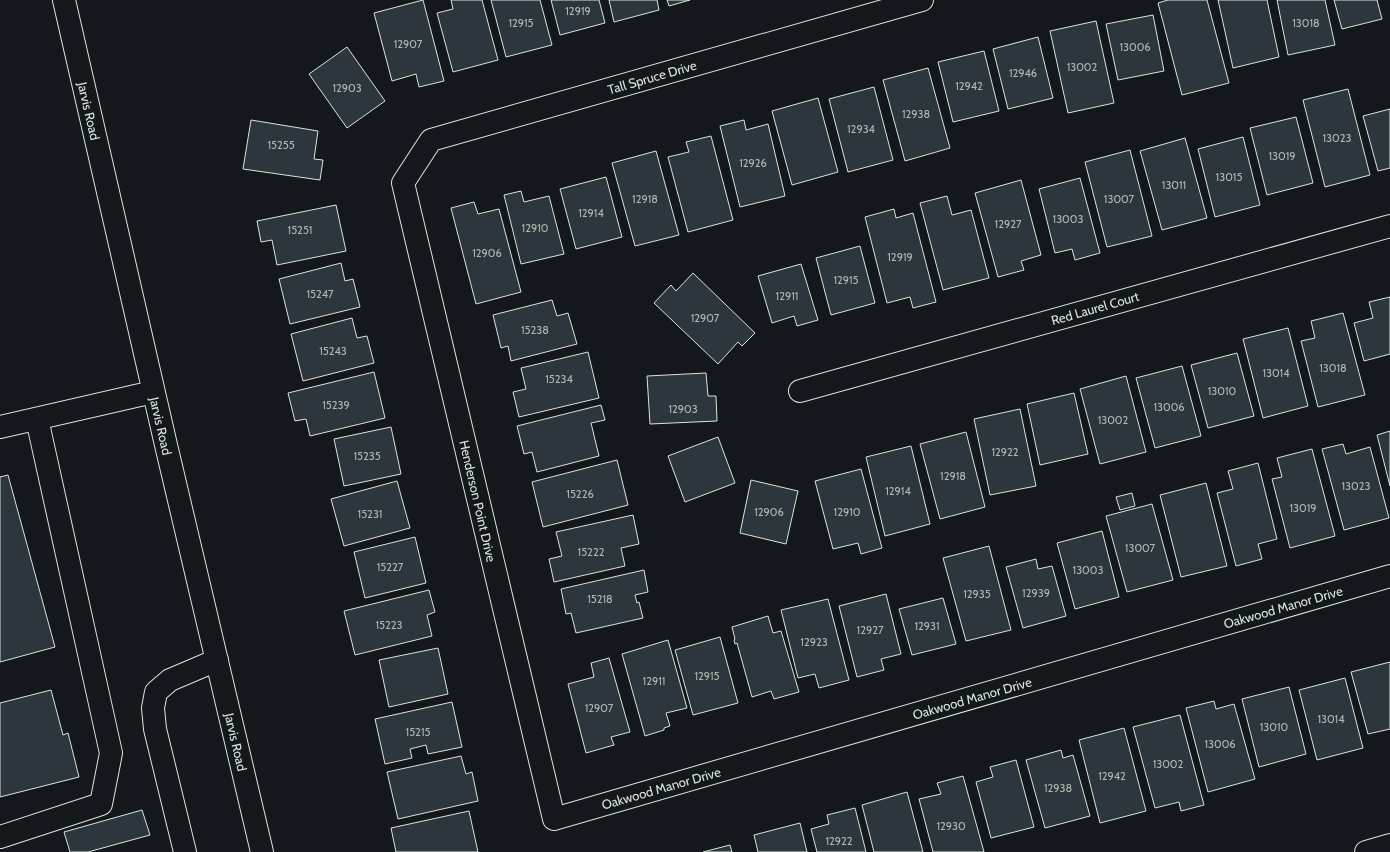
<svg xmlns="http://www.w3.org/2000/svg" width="1390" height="852" viewBox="0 0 1390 852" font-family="Cabin,sans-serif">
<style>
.building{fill:#2c363c;stroke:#d8e6dc}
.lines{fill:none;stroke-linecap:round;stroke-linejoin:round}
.minor-casing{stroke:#d8e6dc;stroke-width:24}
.major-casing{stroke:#d8e6dc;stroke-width:24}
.minor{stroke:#14181c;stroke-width:22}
.major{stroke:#14181c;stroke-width:22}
.labels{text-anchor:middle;stroke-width:3;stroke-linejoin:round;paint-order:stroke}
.number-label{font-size:11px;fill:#adbab4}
.street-label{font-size:13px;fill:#d8e6dc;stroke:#14181c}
</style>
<rect width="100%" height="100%" fill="#14181c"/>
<path class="building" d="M423,0L444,81L419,87L416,74L392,81L374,13Z
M451,0H482L498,60L453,72L437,13L453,9Z
M491,0H540L552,45L506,57Z
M551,0H599L605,23L560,35Z
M609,0H657L659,10L614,22Z
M667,0H690L669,6Z
M1168,0H1207L1229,83L1182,95L1158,3Z
M1218,0H1267L1279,57L1233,68Z
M1277,0H1325L1335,45L1288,55Z
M1334,0H1377L1382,19L1342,29Z
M1153,15L1164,71L1118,80L1106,24Z
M1096,21L1114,103L1068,113L1050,31Z
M1038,37L1053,98L1008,109L993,49Z
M347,47L385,101L347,128L309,74Z
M984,51L999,111L953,122L938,62Z
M928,68L950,148L905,161L883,80Z
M874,87L893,160L848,172L829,99Z
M1348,89L1370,175L1325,187L1303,100Z
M818,98L838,172L792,185L772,111Z
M1390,109V168L1378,171L1363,116Z
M1296,117L1313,183L1267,195L1250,128Z
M251,120L318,131L314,159L323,160L320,180L243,169Z
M744,120L746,130L768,124L785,196L740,207L720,126Z
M711,136L733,220L688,232L668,157L689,152L686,142Z
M1243,137L1260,205L1215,217L1198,149Z
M1185,138L1207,218L1162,230L1140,151Z
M1130,150L1152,236L1107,247L1085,162Z
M656,151L679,235L635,246L612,163Z
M606,177L622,237L576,249L560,189Z
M1080,178L1100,253L1075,260L1072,249L1055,253L1039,189Z
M1021,180L1041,255L1021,261L1024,270L998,277L975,193Z
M521,191L524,202L549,196L564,254L521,264L504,195Z
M947,196L952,215L971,210L989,278L943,290L920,203Z
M474,202L478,214L499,209L521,292L476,304L451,208Z
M336,205L346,251L277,265L272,240L261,242L257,221Z
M894,209L896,218L913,213L936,302L913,308L910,297L887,303L865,217Z
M860,246L875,303L831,315L816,258Z
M341,263L345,281L353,279L360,307L290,324L279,279Z
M801,264L818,320L797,326L794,316L772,323L758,276Z
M693,273L755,333L742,346L738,342L718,364L654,303L671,285L676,291Z
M1390,297V354L1364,361L1354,323L1373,318L1369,302Z
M552,300L557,316L568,313L577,344L511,361L508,346L501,348L493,315Z
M1343,313L1365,395L1318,407L1301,341L1315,338L1311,321Z
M352,318L357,338L367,336L374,363L303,381L291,334Z
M1288,328L1308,406L1263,418L1243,339Z
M588,352L599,398L519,417L513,392L526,389L521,368Z
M1237,353L1254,416L1208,428L1191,365Z
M1182,366L1201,436L1155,448L1136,378Z
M374,372L385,418L310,436L306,419L295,421L288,393Z
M706,373L708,396H716L717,421L650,424L647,376Z
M1126,376L1146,452L1100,464L1080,389Z
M1074,393L1088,454L1040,465L1027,404Z
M601,405L605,420L591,423L599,456L537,472L532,452L524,454L517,426Z
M1020,409L1036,486L990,495L974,419Z
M391,427L401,474L344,486L334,439Z
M1390,431V486L1377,435Z
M966,432L985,507L940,519L920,444Z
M718,437L735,483L685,502L668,456Z
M1343,444L1346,454L1370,447L1389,518L1344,530L1322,449Z
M911,446L930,524L885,536L866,457Z
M1312,449L1335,536L1290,548L1272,479L1282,477L1277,458Z
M617,460L628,505L543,527L532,482Z
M1258,463L1277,539L1258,544L1262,559L1236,566L1217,493L1233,489L1228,471Z
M861,469L882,548L861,554L858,543L833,549L815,481Z
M8,475L55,647L0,662V477Z
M751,480L798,491L786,544L740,533Z
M397,481L410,528L344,546L331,499Z
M1206,483L1227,566L1181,577L1160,495Z
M1132,493L1135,506L1120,510L1116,497Z
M1152,504L1173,580L1127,592L1106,516Z
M633,515L639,544L621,548L625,566L554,582L549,559L562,556L556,532Z
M1102,531L1119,597L1075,609L1057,543Z
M415,537L426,583L365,598L354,552Z
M989,546L1011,630L966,641L943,558Z
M1036,559L1038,569L1052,566L1066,616L1023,628L1006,567Z
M644,570L648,592L635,595L637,603L639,602L643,618L576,633L571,613L566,614L561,589Z
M429,590L435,612L427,615L432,636L355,655L344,611Z
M886,594L901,654L881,659L884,670L857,677L839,606Z
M943,598L956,644L912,655L899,609Z
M828,599L849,680L819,688L815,674L798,678L781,610Z
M768,616L773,633L781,631L799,692L774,699L771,691L752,697L737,643L735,644L734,640L735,639L732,627Z
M720,637L738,703L693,715L675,650Z
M668,640L687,708L666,713L670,726L664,728V730L645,736L622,654Z
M438,648L448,694L389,707L379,660Z
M609,658L630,732L611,737L614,745L586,753L568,684L594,677L591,663Z
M1390,662V729L1368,734L1351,672Z
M1345,678L1363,748L1317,760L1299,690Z
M1289,687L1306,754L1259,767L1242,699Z
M51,690L63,735L68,733L79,777L0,797V703Z
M1214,701L1216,709L1234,704L1255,779L1208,792L1186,708Z
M452,702L462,747L428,754L426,745L410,749L412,758L385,764L375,719Z
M1180,715L1204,805L1181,811L1179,802L1155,808L1133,727Z
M1124,728L1146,811L1100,823L1079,740Z
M1061,750L1063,758L1073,755L1090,816L1045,828L1026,760Z
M461,756L466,774L472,772L478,801L398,819L387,772Z
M1016,760L1034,827L991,838L976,782L993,777L990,767Z
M963,776L984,852H933L919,799L941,794L937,783Z
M907,792L923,852H874L862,805Z
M855,808L866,852H817L811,829L829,824L827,815Z
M142,810L150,835L88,852H70L64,832Z
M469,811L478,852H396L391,828Z
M800,823L807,852H758L754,835Z
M730,845L732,852H703Z"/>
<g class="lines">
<g class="minor-casing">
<path id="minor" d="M64,0L166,445L262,852
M922,0L431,140L403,183L554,819L1390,576
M800,391L1390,226
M0,427L153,392
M0,837L101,804L111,753L37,419
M185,852L155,729L153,708L156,692L170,680L217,660"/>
</g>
<g class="major-casing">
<path id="major" d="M1366,852L1390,845"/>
</g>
<use href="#minor" class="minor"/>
<use href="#major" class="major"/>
</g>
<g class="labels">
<g class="number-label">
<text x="578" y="15">12919</text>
<text x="521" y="27">12915</text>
<text x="1306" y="27">13018</text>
<text x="408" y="48">12907</text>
<text x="1135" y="51">13006</text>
<text x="1082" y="71">13002</text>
<text x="1023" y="77">12946</text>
<text x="969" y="90">12942</text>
<text x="347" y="92">12903</text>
<text x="916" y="118">12938</text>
<text x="861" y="133">12934</text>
<text x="1337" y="142">13023</text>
<text x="281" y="149">15255</text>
<text x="1282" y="160">13019</text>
<text x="753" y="167">12926</text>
<text x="1229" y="181">13015</text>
<text x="1174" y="189">13011</text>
<text x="645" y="203">12918</text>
<text x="1119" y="203">13007</text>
<text x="591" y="217">12914</text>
<text x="1068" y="223">13003</text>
<text x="1008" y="228">12927</text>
<text x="535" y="232">12910</text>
<text x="300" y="234">15251</text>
<text x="487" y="257">12906</text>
<text x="900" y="261">12919</text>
<text x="846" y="284">12915</text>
<text x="320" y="298">15247</text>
<text x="787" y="300">12911</text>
<text x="705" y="322">12907</text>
<text x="535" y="334">15238</text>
<text x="333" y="355">15243</text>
<text x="1333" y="372">13018</text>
<text x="1276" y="377">13014</text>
<text x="559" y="383">15234</text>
<text x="1222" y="395">13010</text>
<text x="336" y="409">15239</text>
<text x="1169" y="411">13006</text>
<text x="683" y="413">12903</text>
<text x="1113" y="424">13002</text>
<text x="1005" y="456">12922</text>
<text x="367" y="460">15235</text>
<text x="953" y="480">12918</text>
<text x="1356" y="490">13023</text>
<text x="898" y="495">12914</text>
<text x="580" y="498">15226</text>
<text x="1303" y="512">13019</text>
<text x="769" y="516">12906</text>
<text x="847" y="516">12910</text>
<text x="370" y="518">15231</text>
<text x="1140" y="552">13007</text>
<text x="591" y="556">15222</text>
<text x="390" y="571">15227</text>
<text x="1088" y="574">13003</text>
<text x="1036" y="597">12939</text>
<text x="977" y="598">12935</text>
<text x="600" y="603">15218</text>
<text x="389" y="629">15223</text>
<text x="927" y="630">12931</text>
<text x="870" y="634">12927</text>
<text x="814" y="646">12923</text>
<text x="707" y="680">12915</text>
<text x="654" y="685">12911</text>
<text x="599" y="712">12907</text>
<text x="1331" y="723">13014</text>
<text x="1274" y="731">13010</text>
<text x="418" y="736">15215</text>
<text x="1220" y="748">13006</text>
<text x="1168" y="768">13002</text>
<text x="1112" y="780">12942</text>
<text x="1058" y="792">12938</text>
<text x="951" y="830">12930</text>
<text x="839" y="845">12922</text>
</g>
<g class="street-label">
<text transform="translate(652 77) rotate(-16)" y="5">Tall Spruce Drive</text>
<text transform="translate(89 111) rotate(77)" y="5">Jarvis Road</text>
<text transform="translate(1095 308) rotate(-16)" y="5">Red Laurel Court</text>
<text transform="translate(161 426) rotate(77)" y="5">Jarvis Road</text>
<text transform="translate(478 501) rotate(77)" y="5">Henderson Point Drive</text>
<text transform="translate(1283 607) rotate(-16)" y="5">Oakwood Manor Drive</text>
<text transform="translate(972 698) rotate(-16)" y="5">Oakwood Manor Drive</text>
<text transform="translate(236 742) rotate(77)" y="5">Jarvis Road</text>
<text transform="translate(661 788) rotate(-16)" y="5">Oakwood Manor Drive</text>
</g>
</g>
</svg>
